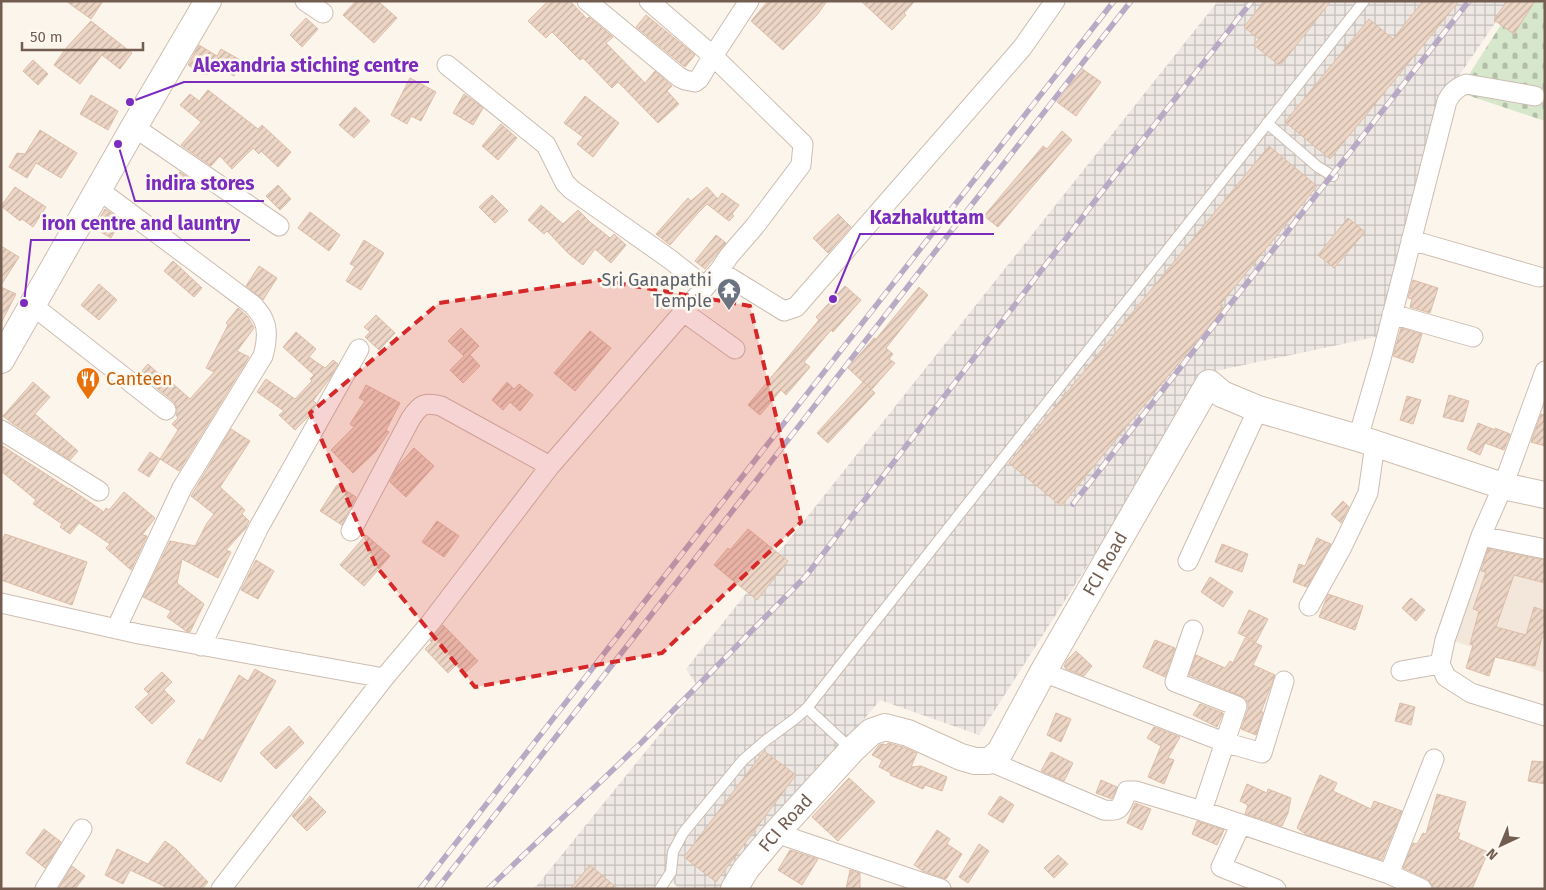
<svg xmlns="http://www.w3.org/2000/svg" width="1546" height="890" viewBox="0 0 1546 890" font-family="'Fira Sans',sans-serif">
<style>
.residential{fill:#f2e7da}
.industrial{fill:url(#industrial-grid)}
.cemetery{fill:url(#cemetery-stones)}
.building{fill:url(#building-hatch);stroke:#debda8}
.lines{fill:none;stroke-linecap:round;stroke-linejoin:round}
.lane-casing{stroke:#ccbdb2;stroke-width:12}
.street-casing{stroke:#ccbdb2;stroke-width:21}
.secondary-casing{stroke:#cebeb0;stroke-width:28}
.lane{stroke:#fff;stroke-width:10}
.street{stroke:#fff;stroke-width:19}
.secondary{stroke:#fff;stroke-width:26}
.rail-casing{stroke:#b8aac4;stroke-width:5.5}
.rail{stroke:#fdf9f1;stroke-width:4;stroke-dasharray:11;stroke-linecap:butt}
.marked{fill:#d62828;fill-opacity:0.2;stroke:#d62828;stroke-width:4;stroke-dasharray:10 6;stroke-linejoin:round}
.labels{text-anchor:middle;stroke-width:5;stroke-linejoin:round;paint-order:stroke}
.worship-label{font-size:18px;fill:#5b616d;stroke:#fdf9f1;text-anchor:end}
.food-label{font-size:18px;fill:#c56008;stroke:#fdf9f1;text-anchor:start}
.street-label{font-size:18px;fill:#735d50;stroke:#fdf9f1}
.leader{fill:none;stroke:#7b2cbf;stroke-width:2}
.callout-dot{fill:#7b2cbf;stroke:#fdf9f1;stroke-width:2}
.callout-label{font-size:19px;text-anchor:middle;font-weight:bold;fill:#7b2cbf;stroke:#fdf9f1;stroke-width:5;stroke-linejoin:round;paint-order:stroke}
</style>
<defs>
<pattern id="industrial-grid" width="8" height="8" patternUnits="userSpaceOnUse" patternTransform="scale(1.25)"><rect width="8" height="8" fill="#ede8e3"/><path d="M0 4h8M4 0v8" fill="none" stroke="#c4bfba"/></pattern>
<pattern id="cemetery-stones" width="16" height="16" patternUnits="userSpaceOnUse" patternTransform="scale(1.25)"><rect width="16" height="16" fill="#d6e7cb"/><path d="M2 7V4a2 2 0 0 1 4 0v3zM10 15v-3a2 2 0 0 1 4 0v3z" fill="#b2bea7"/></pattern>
<pattern id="building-hatch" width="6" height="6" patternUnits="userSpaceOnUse" patternTransform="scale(1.25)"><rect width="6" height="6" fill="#edd6c6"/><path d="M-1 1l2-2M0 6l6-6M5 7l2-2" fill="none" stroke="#c4b1a3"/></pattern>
</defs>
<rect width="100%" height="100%" fill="#fbf5eb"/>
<path class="residential" d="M1482,539L1545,550V673L1454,641Z"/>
<path class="industrial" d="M1218,1H1510L1450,89L1380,336L1211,372L979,735L880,700L723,889H680L672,882L666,889H534L698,687L686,669Z"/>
<path class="cemetery" d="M1516,1H1545V121L1458,92Z"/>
<path class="building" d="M66,1H103L91,19Z
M356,1H378L397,18L374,43L343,15Z
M548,1H570L587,19L589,17L613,37L606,43L645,83L655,71L672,86L667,91L679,104L658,123L618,82L612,88L583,58L580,60L552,32L546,38L528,21Z
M768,1H827L817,15L783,50L751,21Z
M861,1H915L904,13L906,15L892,30Z
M1264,1H1331L1280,66L1254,45L1259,39L1244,27Z
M1423,1H1459L1330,159L1285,122L1369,19L1393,39Z
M1507,1H1535L1514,34L1494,20Z
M646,15L695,55L685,67L636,27Z
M306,18L318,29L302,47L290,35Z
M91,21L132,53L120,69L102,55L80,84L54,65L67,47Z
M199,45L217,56L221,49L242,61L234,76L213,64L208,74H203L188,65Z
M33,60L48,74L38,85L23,71Z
M1081,68L1101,82L1076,116L1057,102Z
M410,78L436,92L421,121L411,116L407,124L391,115Z
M208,90L258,129L262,125L291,152L278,167L261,151L259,154L253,148L232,169L220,156L211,166L181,145L201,122L180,105L190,94L199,101Z
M464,94L483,108L473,125L453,113Z
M91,95L118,111L108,130L80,114Z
M585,96L619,123L593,157L577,144L583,137L564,123Z
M355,107L370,121L354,138L339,125Z
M501,124L517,138L498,160L482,146Z
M40,130L77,153L61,178L36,163L27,178L9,167L17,153L25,154Z
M1062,131L1072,140L998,227L984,216L1043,146L1047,149Z
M1269,146L1317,186L1220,305L1224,308L1061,506L1009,463Z
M180,172L190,179L181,192L171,184Z
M278,185L291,199L280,210L266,196Z
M15,187L46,207L33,227L22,219L20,221L1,206Z
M707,187L718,199L722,193L739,205L732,214L734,216L729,221L707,204L698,213L670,245L656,234L688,198L691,201Z
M492,195L508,211L495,223L479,207Z
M541,205L563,224L578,210L590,222L610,238L614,234L626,245L611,263L595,249L583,265L569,254L547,231L544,234L528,220Z
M105,209L121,220L111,238L94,228Z
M310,212L340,235L329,251L298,228Z
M838,214L851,227L828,253L813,238Z
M1348,218L1365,232L1334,268L1318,255Z
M716,235L726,243L705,269L695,261Z
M364,240L384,253L361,290L346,281L355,266L350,264Z
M1,246L19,257L1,285Z
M173,261L202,288L194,297L164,271Z
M259,266L277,278L263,300L246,286Z
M1413,280L1438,288L1430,313L1410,307L1412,299L1408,298Z
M99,284L117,300L99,320L81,305Z
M845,286L861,300L833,332L831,330L804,362L810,367L786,395L781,390L760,415L748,405L819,320L816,317Z
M1,287L16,294L1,323Z
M919,287L928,295L886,348L893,354L889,359L895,363L872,389L864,382L875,393L828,443L817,433L863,382L848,368L874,338L876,339Z
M238,308L248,317L254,328L237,351L249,357L179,471L160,459L178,430L172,424L178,418L176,415L177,411L176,405L173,401L139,374L148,364L159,374L161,373L190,399L214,372L206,368L228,325L226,323Z
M376,315L395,333L379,350L365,337L370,332L364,327Z
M461,328L479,346L470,355L480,366L463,383L450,370L464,356L448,341Z
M1401,328L1422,334L1413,363L1393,356Z
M590,331L611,348L575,391L554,373Z
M296,332L316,349L309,357L325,368L333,360L338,364L330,378L313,401L316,403L308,417L295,430L279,415L284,411L257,392L266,379L295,399L312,381L310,379L314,375L283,347Z
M33,382L50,397L35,414L78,451L70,460L12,423L3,416Z
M507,382L514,389L519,384L533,395L520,411L510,402L503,410L492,400Z
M366,385L400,403L386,430L389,432L376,451L353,473L331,450L354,427L350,424L365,401L359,398Z
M1449,395L1469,401L1463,422L1443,417Z
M1407,396L1421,400L1413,424L1400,420Z
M1541,414L1545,415V446L1531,442Z
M1478,423L1495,430V428L1510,434L1504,450L1485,443L1480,455L1467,449Z
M231,429L250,441L220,487L245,510L242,514L249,521L246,528L226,550L231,552L218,578L182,559L177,583L204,604L190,632L186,631L167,617L171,611L143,597L170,541L195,546L207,523L214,514L191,496Z
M1,445L69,489V488L104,512L106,508L109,510L124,492L155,518L142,535L147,536L131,570L106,548L110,544L79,523L70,534L60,527L62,524L33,504L36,500L1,471Z
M414,448L434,466L406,497L390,482L398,466Z
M150,452L160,459L149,477L138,470Z
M337,485L356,497L342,525L320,511Z
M1343,501L1349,507L1341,523L1331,514Z
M437,521L459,536L444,557L422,542Z
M748,529L788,561L757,600L714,565L728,548L730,550Z
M5,534L87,562L72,605L1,580V544Z
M366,535L390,556L364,586L340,565Z
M1317,538L1331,544L1307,587L1293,582L1299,564L1305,566Z
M1222,544L1248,554L1242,572L1215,562Z
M1488,549L1545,560V583L1514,575L1496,627L1526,635L1534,607L1545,611V637H1542L1535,666L1495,657L1489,676L1466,668L1473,645L1470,644L1479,611L1473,609L1486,572L1481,571Z
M256,560L274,571L258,599L241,590Z
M1210,577L1233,592L1223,607L1201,592Z
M1328,594L1363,606L1355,630L1319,617Z
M1411,598L1425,610L1416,621L1402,608Z
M1249,610L1268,619L1256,642L1238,633Z
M443,625L478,661L464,674L456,665L448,673L425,649L432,642L430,641Z
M1245,638L1262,646L1253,665L1275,675L1261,712H1263L1256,735L1241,729L1248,709V703L1245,698L1241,696L1189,675L1196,655L1225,668L1230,661L1233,663Z
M1155,640L1175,648L1165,677L1143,667Z
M1076,651L1092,666L1084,676L1066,669L1064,666L1067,660Z
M255,669L276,681L221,782L186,763L199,739L203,741L239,675L248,681Z
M162,672L172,682L164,690L175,701L152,724L135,707L149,694L144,689Z
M1400,703L1415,707L1411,725L1395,721Z
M1200,704L1223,713L1217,727L1193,715Z
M1056,713L1071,719L1061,742L1047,735Z
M289,726L304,743L276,769L260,753Z
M1154,727L1180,737L1168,758L1174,760L1164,784L1148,777L1161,746L1147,738Z
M888,743L903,747L917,753L911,767L921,766L947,777L942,791L925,785L923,789L890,775L891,773L879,767L882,760L872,755L879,745L883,744L887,745Z
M764,751L796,775L716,882L684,857Z
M1051,752L1073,763L1064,781L1041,771Z
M1532,761L1545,762V784L1528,781Z
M1320,775L1337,783L1333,791L1371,809L1374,801L1402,811L1382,860L1307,835L1297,828Z
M849,778L875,802L838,841L812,817Z
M1101,780L1117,787L1112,799L1096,793Z
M1247,784L1267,793L1268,789L1291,798L1288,813L1282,826L1245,814L1248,805L1240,801Z
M1437,794L1466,802L1457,833H1460L1458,839L1488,852L1472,889H1433L1431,883L1427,879L1403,868L1413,843L1417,844L1423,833L1426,834Z
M310,796L326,812L307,831L292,816Z
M1000,796L1014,805L1003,823L988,814Z
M1135,803L1151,809L1142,830L1127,823Z
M1197,821L1224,830L1217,845L1192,834Z
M44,829L61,842L45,868L26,853Z
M937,830L950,839L947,844L962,854L946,879L923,871L914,865Z
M165,841L176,849L208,882L202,889H167L162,885L130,870L123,884L105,875L117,849L148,864Z
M979,844L989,851L968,883L959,877Z
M790,850L818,859L802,885L778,870Z
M1058,855L1068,864L1054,878L1044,868Z
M590,865L618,889H570Z
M72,866L85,876L75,889H58Z
M850,870L860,873V889H846Z"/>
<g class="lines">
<g class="lane-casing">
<path id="lane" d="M1267,123L1318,167L1333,176
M807,708L851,749
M660,889L671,872L673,852L683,833L743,760L765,741L796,718L807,708C993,473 1177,235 1364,1"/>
</g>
<g class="street-casing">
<path id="street" d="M305,1L323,13
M587,1L679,77L685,80L695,82L699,79L713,56L649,1
M447,65L546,145L565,183L572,190L671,260L705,287
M134,127L279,226
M99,190L253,305C256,309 261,314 263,319C269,330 266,345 263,356L182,488L116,629
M1411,240L1539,277
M719,271L784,311L796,307L1022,48L1055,1
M32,305L166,410
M685,313L735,349
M1392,314L1473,337
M1545,371L1503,486L1481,536L1445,640L1440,664L1446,677L1471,693L1545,716
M1,430L99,491
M1358,438L1381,359L1447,101C1452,92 1456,88 1466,84L1535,96
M351,531L411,418C421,404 424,402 441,406L550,466
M1481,536L1545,549
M1188,561L1258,409
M1,603L139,634L384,678L431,622L550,466L719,271L729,256L755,226L801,165L803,144L713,56L749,1
M1309,606L1342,547L1368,493L1375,444
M1193,630L1175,682L1237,706L1202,811L1389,874L1422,889
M201,646L259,527L359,349
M1401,671L1440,664
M1043,672L1224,742L1262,753L1284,681
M989,761L1104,810C1122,812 1121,806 1127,791H1136L1202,811
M1241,824L1221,867L1276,889
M776,833L941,889
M1389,874L1434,759
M45,889L82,829
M221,889L384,678"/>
</g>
<g class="secondary-casing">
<g id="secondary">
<path d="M1,360L134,127L208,1"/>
<path id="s1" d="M734,889L746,869L776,833L852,750L871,732L885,727L908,733L961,757L975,761H989L1000,752L1043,672L1209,383L1222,394L1258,409L1358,438L1503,486L1545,495"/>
</g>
</g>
<use href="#lane" class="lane"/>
<use href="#street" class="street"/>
<use href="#secondary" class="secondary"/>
<g class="rail-casing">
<path id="rail" d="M1073,504L1469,1
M420,889L1114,1
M437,889L1131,1
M488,889L641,743L806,576L1101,193L1252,1"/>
</g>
<use href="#rail" class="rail"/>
</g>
<path class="marked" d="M600,280L750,306L801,522L662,653L475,687L376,566L310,413L439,303Z"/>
<defs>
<g id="temple-pin" transform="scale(1.25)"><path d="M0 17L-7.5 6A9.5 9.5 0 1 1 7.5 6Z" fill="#6b7280" stroke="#fdf9f1"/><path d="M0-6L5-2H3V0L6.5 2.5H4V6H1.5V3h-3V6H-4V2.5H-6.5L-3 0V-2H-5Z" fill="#fff"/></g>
<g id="restaurant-pin" transform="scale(1.25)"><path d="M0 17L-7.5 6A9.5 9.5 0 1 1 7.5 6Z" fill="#e8710a" stroke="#fdf9f1"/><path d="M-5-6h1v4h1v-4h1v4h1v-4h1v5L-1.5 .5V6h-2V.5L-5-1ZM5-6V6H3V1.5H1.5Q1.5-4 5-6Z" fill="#fff"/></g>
</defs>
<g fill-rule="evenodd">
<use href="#temple-pin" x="729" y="290"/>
<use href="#restaurant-pin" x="88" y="379"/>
</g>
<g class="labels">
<g class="worship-label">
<text x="712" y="286">Sri Ganapathi<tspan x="712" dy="21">Temple</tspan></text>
</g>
<g class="food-label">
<text x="106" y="385">Canteen</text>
</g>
<g class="street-label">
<text dy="6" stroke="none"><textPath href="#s1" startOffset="564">FCI Road</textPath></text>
<text dy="6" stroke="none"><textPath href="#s1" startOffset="84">FCI Road</textPath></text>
</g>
</g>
<path class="leader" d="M130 102L184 82H429M118 144L135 201H264M833 299L860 234H994M24 303L31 240H250"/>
<g class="callout-dot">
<circle cx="130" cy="102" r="5"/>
<circle cx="118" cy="144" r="5"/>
<circle cx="833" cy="299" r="5"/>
<circle cx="24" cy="303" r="5"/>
</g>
<g class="callout-label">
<text x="306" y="72">Alexandria stiching centre</text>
<text x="200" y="190">indira stores</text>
<text x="927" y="224">Kazhakuttam</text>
<text x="141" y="230">iron centre and launtry</text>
</g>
<rect width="1546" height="890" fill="none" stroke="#735d50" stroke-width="5"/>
<g transform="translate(1501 845) rotate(224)" stroke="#fdf9f1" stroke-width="4" paint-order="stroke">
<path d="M0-4L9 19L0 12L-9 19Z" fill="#735d50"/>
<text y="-8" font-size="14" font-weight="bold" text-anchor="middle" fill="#735d50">N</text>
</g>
<path d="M22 42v8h121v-8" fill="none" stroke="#735d50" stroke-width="2.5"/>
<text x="30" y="42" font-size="15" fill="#735d50" stroke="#fdf9f1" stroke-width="4" paint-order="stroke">50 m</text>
</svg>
